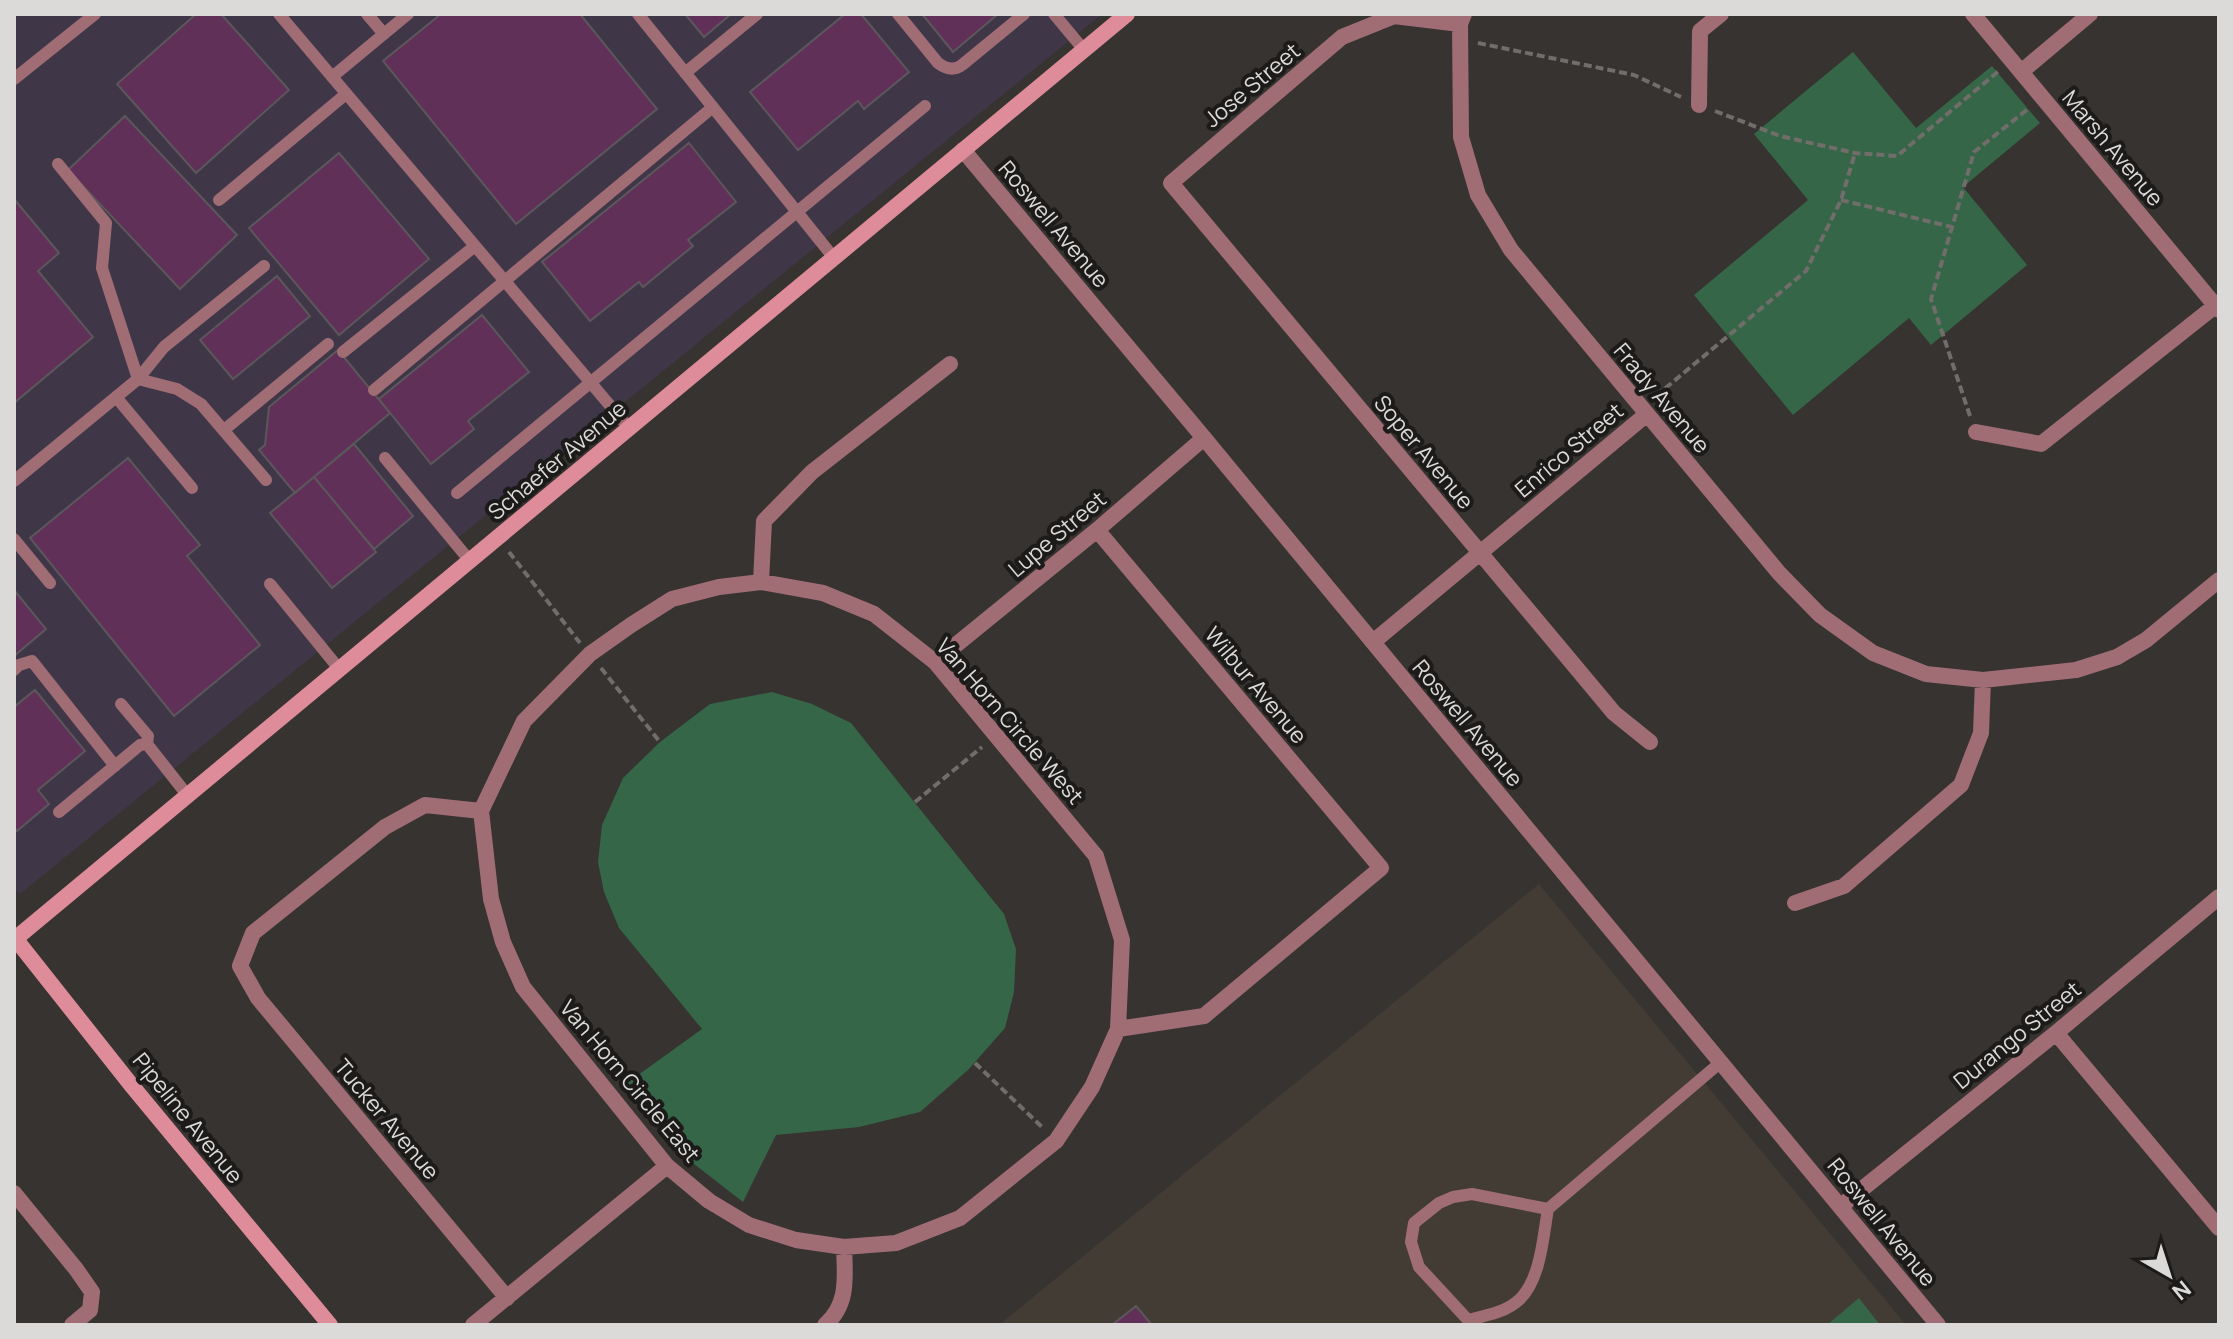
<svg xmlns="http://www.w3.org/2000/svg" width="2233" height="1339" viewBox="0 0 2233 1339" font-family="Manrope,sans-serif">
<style>
.commercial{fill:#3f3748}
.built{fill:#433c34}
.green{fill:#366648}
.building{fill:#603058;stroke:#5b575a;stroke-width:2}
.lines{fill:none;stroke-linecap:round;stroke-linejoin:round}
.path{stroke:#706d6b;stroke-width:4;stroke-dasharray:8 4;stroke-linecap:butt}
.service{stroke:#a16d75;stroke-width:12}
.minor{stroke:#a16d75;stroke-width:16}
.tertiary{stroke:#a16d75;stroke-width:16}
.secondary{stroke:#df8c9a;stroke-width:16}
.labels{text-anchor:middle;stroke-width:8;stroke-linejoin:round;paint-order:stroke}
.street-label{font-size:22px;fill:#dcdad8;stroke:#1c1b1a}
</style>
<rect width="100%" height="100%" fill="#363330"/>
<path class="commercial" d="M14,14H1102L20,894L14,888Z"/>
<path class="built" d="M1539,884L1906,1325H999Z"/>
<path class="green" d="M1853,52L1916,128L1992,66L2040,123L1963,187L2027,265L1931,345L1909,318L1793,415L1694,295L1808,200L1754,134Z
M772,692L812,704L851,723L1004,914L1016,949L1014,992L1005,1028L968,1070L920,1112L859,1127L776,1135L743,1202L685,1157L627,1083L702,1029L619,928L604,892L598,862L602,825L623,778L660,742L710,704Z
M1859,1298L1880,1325H1827Z"/>
<path class="building" d="M196,14H221L289,90L196,173L117,84Z
M441,14H580L657,109L516,224L383,61Z
M685,14H731L704,37Z
M845,14H861L909,72L864,109L858,101L798,150L750,92Z
M922,14H998L953,52Z
M125,116L237,235L180,289L68,170Z
M689,143L736,202L688,240L693,246L643,287L639,282L590,321L542,262Z
M339,153L429,259L339,335L249,228Z
M14,199L59,253L38,271L93,337L14,403Z
M277,276L310,316L233,379L200,340Z
M482,315L529,372L468,421L474,429L431,464L379,399Z
M338,350L390,413L295,493L259,450L265,445L269,407Z
M354,444L413,516L374,549L314,477Z
M128,458L200,545L187,556L260,645L174,716L30,538Z
M314,477L376,552L332,588L270,513Z
M14,590L46,629L14,656Z
M35,690L85,751L38,790L49,804L17,831L14,827V707Z
M1136,1306L1152,1325H1112Z"/>
<g class="lines">
<path class="path" d="M1478,43L1634,75L1681,97
M1715,111L1780,136L1855,153L1897,156L2000,70
M1841,200L1952,227
M1656,396L1806,271L1841,200L1855,153
M1970,416L1931,299L1974,152L2028,109
M509,552L580,643
M601,668L660,742
M915,802L982,747
M975,1063L1043,1128"/>
<path class="service" d="M279,14L629,428
M367,14L384,34
M638,14L834,258
M898,14L938,63C946,69 954,71 962,65L1024,14
M1054,14L1084,50
M685,73L757,14
M332,77L408,14
M14,79L95,14
M58,164L106,223L102,268L138,379
M219,200L346,94
M343,352L475,246
M138,379L177,389L201,404L266,480
M374,390L713,107
M116,397L192,488
M224,430L328,344
M385,458L470,561
M14,481L138,379L164,347L264,266
M457,493L925,106
M14,539L50,583
M270,584L340,670
M14,670L19,665L32,661L115,766
M121,704L148,736L147,744
M59,812L140,745L147,744L188,796
M1548,1209C1543,1237 1541,1278 1520,1299C1507,1312 1485,1316 1468,1320L1419,1267L1411,1242L1414,1223L1439,1203L1453,1197L1472,1194L1548,1209L1721,1062"/>
<path class="minor" d="M1464,14L1460,24L1461,137L1478,195L1511,250L1779,573L1820,615L1873,653L1926,674L1983,680L2076,670L2117,657L2146,640L2219,580
M1973,14L2219,310
M1460,24L1394,16L1342,37L1171,183L1614,713L1650,742
M2021,72L2090,14
M1699,105L1700,31L1721,14
M1976,432L2041,444L2215,306
M1097,530L1381,868L1204,1016L1118,1029
M761,582L823,593L874,614L935,662L1096,856L1122,940L1118,1029L1092,1087L1056,1141L960,1218L896,1243L844,1247L796,1240L749,1225L709,1201L667,1166L523,987L503,942L491,899L481,811L524,721L590,654L631,625L672,599L719,587Z
M761,582L764,521L812,472L950,364
M1373,642L1647,414
M935,662L1097,530L1204,438
M481,811L425,805L385,827L253,933L240,966L258,998L507,1298
M1795,903L1844,886L1961,785L1981,733L1983,680
M2056,1033L2219,1228
M14,1193L76,1269L92,1292L90,1310L72,1325
M1841,1206L2056,1033L2219,897
M473,1325L667,1166
M825,1325C849,1304 845,1277 844,1247"/>
<path class="tertiary" d="M963,150L1204,438L1938,1325"/>
<path class="secondary" d="M14,937L132,1086L330,1325
M15,939L1127,14"/>
</g>
<g class="labels">
<g class="street-label">
<text transform="translate(1252 85) rotate(-40)" y="8">Jose Street</text>
<text transform="translate(2113 148) rotate(50)" y="8">Marsh Avenue</text>
<text transform="translate(1054 224) rotate(50)" y="8">Roswell Avenue</text>
<text transform="translate(1662 398) rotate(50)" y="8">Frady Avenue</text>
<text transform="translate(1569 450) rotate(-40)" y="8">Enrico Street</text>
<text transform="translate(1424 452) rotate(50)" y="8">Soper Avenue</text>
<text transform="translate(557 460) rotate(-40)" y="8">Schaefer Avenue</text>
<text transform="translate(1057 534) rotate(-40)" y="8">Lupe Street</text>
<text transform="translate(1256 685) rotate(50)" y="8">Wilbur Avenue</text>
<text transform="translate(1010 721) rotate(49)" y="8">Van Horn Circle West</text>
<text transform="translate(1468 723) rotate(50)" y="8">Roswell Avenue</text>
<text transform="translate(2017 1035) rotate(-39)" y="8">Durango Street</text>
<text transform="translate(630 1081) rotate(50)" y="8">Van Horn Circle East</text>
<text transform="translate(188 1118) rotate(51)" y="8">Pipeline Avenue</text>
<text transform="translate(387 1119) rotate(50)" y="8">Tucker Avenue</text>
<text transform="translate(1882 1222) rotate(51)" y="8">Roswell Avenue</text>
</g>
</g>
<rect width="2233" height="1339" fill="none" stroke="#dcdad8" stroke-width="32"/>
<g transform="translate(2169 1275) rotate(141)" stroke="#1c1b1a" stroke-width="6" paint-order="stroke">
<path d="M0-6L14 30L0 20L-14 30Z" fill="#dcdad8"/>
<text y="-12" font-size="22" font-weight="bold" text-anchor="middle" fill="#dcdad8">N</text>
</g>
</svg>
